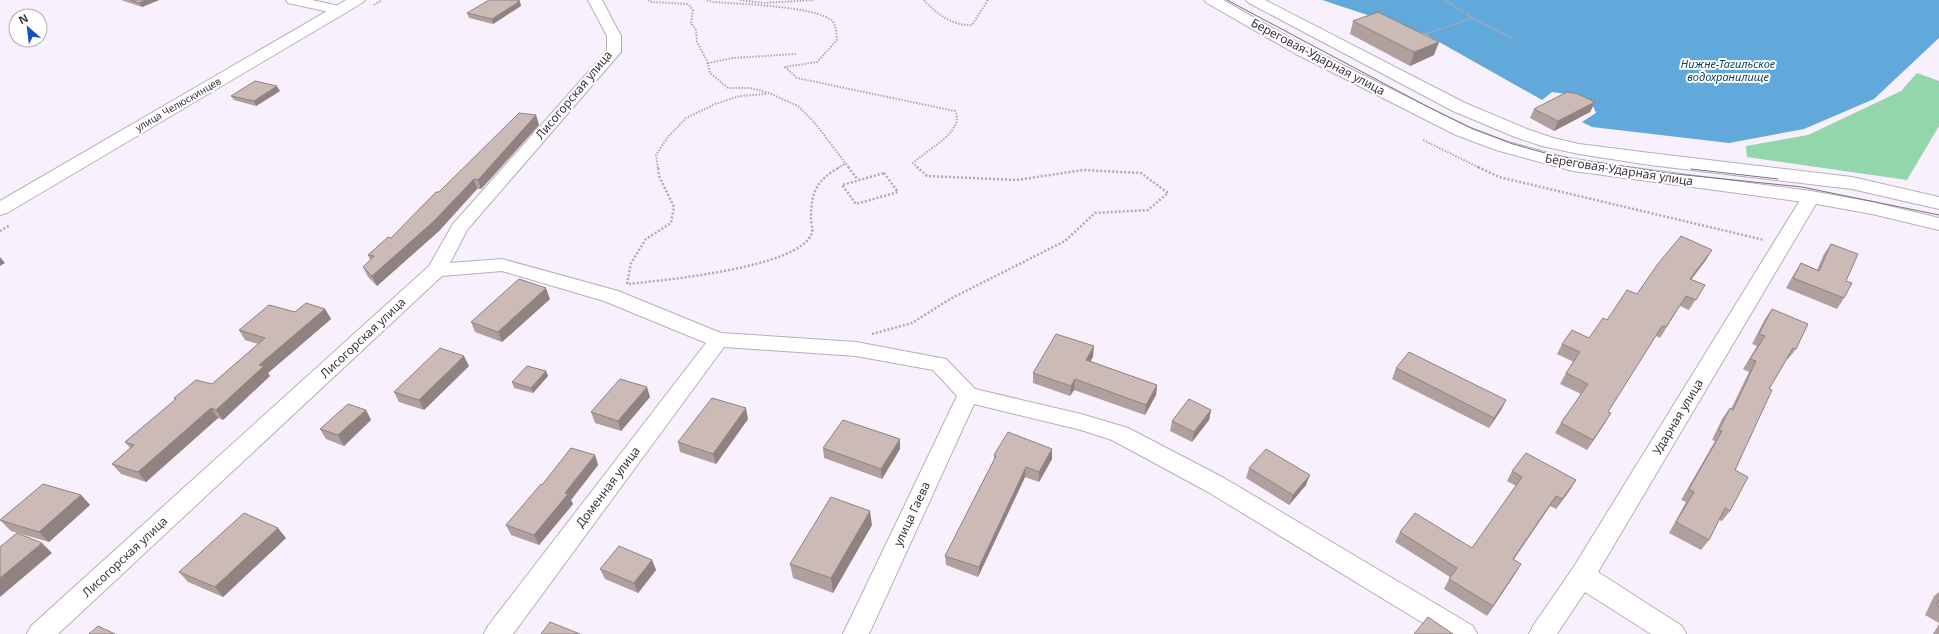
<svg xmlns="http://www.w3.org/2000/svg" width="1939" height="634" viewBox="0 0 1939 634" font-family="'Noto Sans',sans-serif">
<style>
.green{fill:#94d6ab}
.water{fill:#61a9da}
.lines{fill:none;stroke-linecap:round;stroke-linejoin:round}
.minor-casing{stroke:#b7aebb;stroke-width:2}
.major-casing{stroke:#b7aebb;stroke-width:2}
.path-far1{stroke:#b0a9b3;stroke-width:2;stroke-dasharray:1.5 1.5;stroke-linecap:butt}
.path{stroke:#b0a9b3;stroke-width:2.5;stroke-dasharray:2 2;stroke-linecap:butt}
.minor{fill:#fff;fill-rule:evenodd}
.major{fill:#fff;fill-rule:evenodd}
.tram{stroke:#78727a;stroke-width:1}
.wall{fill:#afa09d}
.shaded-wall{fill:#8f8280}
.building{fill:#ccbab7;stroke:#8f8280}
.labels{text-anchor:middle;stroke-width:4;stroke-linejoin:round;paint-order:stroke}
.far-street-label{font-size:10px;fill:#3b373d;stroke:#fff}
.far-water-label{font-size:11px;font-style:italic;fill:#084364;stroke:#fff}
.street-label{font-size:12px;fill:#3b373d;stroke:#fff}
</style>
<rect width="100%" height="100%" fill="#f9f0fd"/>
<path class="green" d="M1917,73L1939,81V126L1907,180L1747,157L1746,146L1808,135L1901,91Z"/>
<path class="water" d="M1322,0H1939V38L1874,99L1804,129L1729,143L1592,127L1582,122L1596,113L1591,101L1566,94L1552,92L1542,100L1425,34Z"/>
<g class="lines">
<g class="minor-casing">
<path id="minor" d="M286,0H312L343,7L345,10L343,13L338,14L288,3Z
M588,0H602L621,36V52L467,230L450,263L502,259L618,291L721,333L856,342L946,359L975,389L1081,414L1128,428L1224,478L1473,626L1477,634H1441L1208,492L1112,440L1081,430L974,404L869,634H843L957,396L933,370L856,356L724,347L513,634H484L488,626L706,343L604,301L502,271L442,276L58,634H27L31,626L429,266L453,224L607,51V36Z
M1811,192L1817,193L1820,197L1598,572L1682,626L1686,634H1651L1585,592L1557,634H1529L1533,626L1573,568L1802,197L1805,193Z"/>
</g>
<g class="major-casing">
<path id="major" d="M346,0H365L362,3L7,213L0,215V201Z
M1204,0H1223L1308,48L1468,127L1508,142L1574,160L1811,191L1872,202L1939,218V230L1872,214L1811,203L1573,171L1496,150L1456,135L1296,54L1207,3Z
M1246,0H1265L1465,103L1527,129L1553,138L1579,144L1650,153L1852,177L1939,197V209L1852,189L1650,165L1579,154L1542,146L1515,137L1453,111L1249,3Z"/>
</g>
<path class="path-far1" d="M648,0L651,2L688,4L693,10L691,23L696,30L697,42L707,61L710,73L728,88H750L769,93L798,106L815,123L849,168
M707,0L713,2C739,4 813,6 831,20C837,24 836,34 837,40L817,62L785,67L797,78L955,111C967,130 925,151 913,163L918,168
M740,0L764,3L814,0
M924,0C937,14 952,26 972,25L988,0
M1445,0L1473,18L1512,38
M374,5L382,0
M1425,34L1473,18
M708,63L733,58L796,54
M1423,140L1480,168
M658,168L656,155L667,138L686,118L715,104L740,96L766,94
M838,168L846,163"/>
<path class="path" d="M848,167L858,180
M1478,167L1499,177L1764,240
M884,173L898,192L856,204L842,185Z
M0,231L10,225
M627,284L631,263L646,239L671,223L674,207L659,176L658,167
M629,284C663,280 800,268 812,233C813,229 811,222 811,218C811,191 817,180 840,167
M872,334L912,323L950,299L1065,241L1095,213L1148,210L1168,193L1141,173L1083,170L1017,180L927,176L917,167"/>
<use href="#minor" class="minor"/>
<use href="#major" class="major"/>
<path class="tram" d="M1227,0L1430,108L1473,129L1513,144L1552,155L1666,173L1802,187L1939,215
M1691,169L1778,179"/>
</g>
<path class="wall" d="M121,0H159L142,7Z
M521,6L493,24L469,18L467,13Z
M1353,21L1434,55L1410,66L1350,34Z
M280,91L256,106L234,100L231,96Z
M1595,102L1590,112L1554,131L1530,118L1534,109Z
M536,115L539,125L485,185L481,189H477L439,231L377,286L368,277L363,267L370,260L368,255L391,238L439,192Z
M1831,244L1846,281L1844,298L1837,309L1786,288L1794,274L1801,263L1817,270L1824,254Z
M1706,260L1691,279L1705,285L1689,310L1680,306L1660,338L1656,336L1608,412L1605,423L1587,450L1555,433L1561,423L1581,394L1560,384L1566,373L1574,362L1557,354L1562,344L1589,338L1607,320L1637,294Z
M550,299L502,342L475,332L471,322Z
M325,309L331,319L268,373L270,376L223,420L218,418L146,482L121,474L112,464L130,448L125,442L175,400L174,398L212,384L258,344L245,340L239,330L295,312Z
M1772,309L1796,349L1788,359H1787L1769,389L1735,470L1730,511L1722,521L1719,520L1709,540L1701,550L1669,533L1686,502L1681,500L1715,441L1712,440L1722,419L1730,408L1731,409L1749,372L1743,369L1757,346L1752,344L1765,319Z
M1093,357L1090,361L1157,385L1156,395L1145,415L1074,390L1070,396L1033,383V373Z
M469,366L424,410L399,402L394,392Z
M1396,368L1506,400L1501,410L1489,428L1392,379Z
M546,371L548,376L533,393L514,388L512,382Z
M650,397L621,431L595,423L591,412Z
M366,410L371,420L344,446L326,439L320,429Z
M1211,410L1209,420L1192,442L1170,431L1172,421Z
M748,419L716,464L680,452L678,442Z
M900,439V449L882,479L824,458L823,448Z
M1052,449V459L1039,482L1025,477L978,577L946,565L945,556L994,460V455Z
M595,455L598,465L571,500L573,504L539,545L511,535L506,525L542,485Z
M1249,468L1306,485L1289,505L1246,478Z
M1512,471L1576,480L1556,509L1550,506L1514,559L1515,574L1487,616L1444,589L1450,577L1395,542L1400,532L1472,548L1516,486L1507,481Z
M81,495L90,505L49,542L11,531L0,520Z
M872,525L833,593L793,578L790,564Z
M286,538L223,597L188,582L179,572Z
M652,560L656,570L638,593L605,579L600,569Z
M1939,592V623L1925,615L1934,596Z
M1939,624V634H1933Z"/>
<path class="shaded-wall" d="M146,0H159L142,7L139,3Z
M520,1L521,6L493,24L492,19Z
M1439,42L1434,55L1410,66L1414,52Z
M277,86L280,91L256,106L254,101Z
M1595,102L1590,112L1554,131L1558,121Z
M536,115L539,125L481,189L478,180Z
M474,179L477,189L439,231L377,286L372,276Z
M1712,250L1706,260L1684,289L1690,279Z
M0,257L5,263L0,266Z
M546,288L550,299L502,342L498,332Z
M325,309L331,319L268,373L270,376L223,420L216,410L259,365Z
M1094,346L1093,357L1085,370L1086,360Z
M464,356L469,366L424,410L419,400Z
M546,371L548,376L533,393L531,388Z
M1075,379L1074,390L1070,396L1071,386Z
M1157,385L1156,395L1145,415L1146,405Z
M647,387L650,397L621,431L618,421Z
M1506,400L1501,410L1489,428L1494,418Z
M211,408L218,418L146,482L138,472Z
M746,408L748,419L716,464L713,454Z
M366,410L371,420L344,446L338,435Z
M1211,410L1209,420L1192,442L1194,432Z
M1611,413L1605,423L1587,450L1593,440Z
M900,439V449L882,479L881,469Z
M1052,449V459L1039,482V472Z
M595,455L598,465L571,500L573,504L539,545L534,535L565,493Z
M1026,467L1025,477L978,577L979,567Z
M1310,475L1306,485L1289,505L1293,495Z
M1576,480L1570,490L1556,509L1562,499Z
M81,495L90,505L49,542L39,532Z
M1556,496L1550,506L1507,569L1513,559Z
M870,511L872,525L833,593L831,578Z
M278,528L286,538L223,597L215,587Z
M42,543L52,553L0,597V578Z
M652,560L656,570L638,593L634,583Z
M1521,564L1515,574L1487,616L1493,606Z"/>
<path class="building" d="M131,0H146L139,3Z
M489,0H515L520,1L492,19L467,13Z
M1378,12L1439,42L1414,52L1353,21Z
M255,81L277,86L254,101L231,96Z
M1567,92L1578,94L1595,102L1558,121L1534,109Z
M519,113L536,115L478,180L474,179L434,221L372,276L363,267L374,256L368,255L388,237L391,238L436,192H439Z
M1681,236L1712,250L1690,279L1705,285L1696,300L1686,296L1666,327L1662,326L1608,412L1611,413L1593,440L1561,423L1588,384L1566,373L1580,352L1562,344L1572,330L1589,338L1603,318L1607,320L1627,290L1637,294L1657,265Z
M1831,244L1858,254L1846,281L1852,283L1844,298L1793,278L1801,263L1819,271Z
M519,279L546,288L498,332L471,322Z
M306,303L325,309L259,365L264,366L216,410L211,408L138,472L112,464L134,445L125,442L176,399L174,398L196,380L212,384L265,338L239,330L269,305L295,312Z
M1772,309L1808,324L1796,349L1793,348L1769,389L1772,390L1735,470L1748,477L1730,511L1725,508L1709,540L1676,522L1694,492L1689,489L1722,431L1719,430L1730,408L1733,410L1756,361L1750,359L1765,336L1759,334Z
M1056,334L1094,346L1086,360L1157,385L1146,405L1075,379L1071,386L1033,373Z
M440,348L464,356L419,400L394,392Z
M1409,352L1506,400L1494,418L1396,368Z
M527,366L546,371L531,388L512,382Z
M620,379L647,387L618,421L591,412Z
M712,398L746,408L713,454L678,442Z
M1189,399L1211,410L1194,432L1172,421Z
M348,404L366,410L338,435L320,429Z
M843,420L900,439L881,469L823,448Z
M1008,432L1052,449L1039,472L1026,467L979,567L945,556L996,456L994,455Z
M571,448L595,455L565,493L568,494L534,535L506,525L541,484L542,485Z
M1266,449L1310,475L1293,495L1249,468Z
M1526,453L1576,480L1562,499L1556,496L1513,559L1521,564L1493,606L1449,579L1457,568L1400,532L1415,513L1472,548L1522,477L1512,471Z
M43,484L81,495L39,532L0,520Z
M831,497L870,511L831,578L790,564Z
M244,513L278,528L215,587L179,572Z
M17,533L42,543L0,578V547Z
M619,546L652,560L634,583L600,569Z
M1939,600V607L1936,605Z
M1428,617L1453,634H1414Z
M550,622L580,634H541Z
M98,626L115,634H89Z"/>
<g class="labels">
<g class="far-street-label">
<text transform="translate(178 104) rotate(-30)" y="4">улица Челюскинцев</text>
</g>
<g class="far-water-label">
<text x="1728" y="68">Нижне-Тагильское<tspan x="1728" dy="13">водохранилище</tspan></text>
</g>
<g class="street-label">
<text transform="translate(1318 57) rotate(28)" y="4">Береговая-Ударная улица</text>
<text transform="translate(574 95) rotate(-50)" y="4">Лисогорская улица</text>
<text transform="translate(1619 170) rotate(9)" y="4">Береговая-Ударная улица</text>
<text transform="translate(363 338) rotate(-43)" y="4">Лисогорская улица</text>
<text transform="translate(1678 417) rotate(-59)" y="4">Ударная улица</text>
<text transform="translate(608 487) rotate(-53)" y="4">Доменная улица</text>
<text transform="translate(912 514) rotate(-65)" y="4">улица Гаева</text>
<text transform="translate(125 557) rotate(-43)" y="4">Лисогорская улица</text>
</g>
</g>
<g transform="translate(28 28) rotate(332)"><circle r="19" fill="#ffffff" stroke="#b1afb1"/>
<path d="M0-3L7 15L0 10L-7 15Z" fill="#1552bd"/>
<text y="-6" font-size="11" font-weight="bold" text-anchor="middle" fill="#3b373d">N</text>
</g>
</svg>
